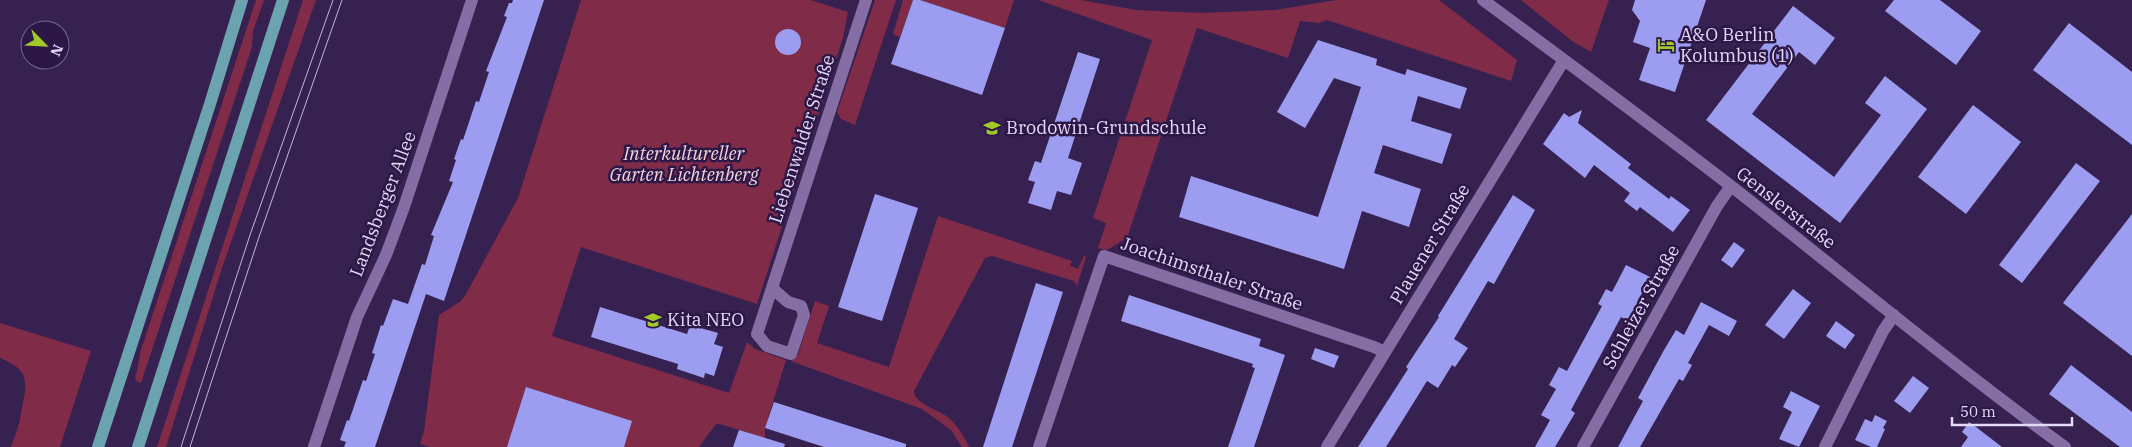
<svg xmlns="http://www.w3.org/2000/svg" width="2132" height="447" viewBox="0 0 2132 447" font-family="'IBM Plex Serif',serif">
<style>
.green{fill:#802b48}
.building{fill:#9c9df0}
.lines{fill:none;stroke-linecap:round;stroke-linejoin:round}
.street{stroke:#856ea4;stroke-width:12}
.primary{stroke:#6ca3b0;stroke-width:12}
.tram{stroke:#c3b5d8;stroke-width:1}
.labels{text-anchor:middle;stroke-width:5;stroke-linejoin:round;paint-order:stroke}
.poi-label{font-size:18px;fill:#e5d9f8;stroke:#2d1746;text-anchor:start}
.street-label{font-size:18px;fill:#e5d9f8;stroke:#2d1746}
.park-label{font-size:18px;font-style:italic;fill:#f2d3da;stroke:#2d1746}
</style>
<rect width="100%" height="100%" fill="#372151"/>
<path class="green" d="M256,0H264L253,31L252,47L141,383L135,380L141,350Z
M303,0H316L222,268L166,447H157Z
M581,0H811L848,12L843,38L757,304L581,247L552,336L729,393L747,342L755,349L786,360L765,428V438L720,424H716L699,447H430L420,444L424,431L439,315L461,301L465,296L518,198Z
M875,0H896L855,125L841,119L837,112Z
M903,0H913L900,37L893,34Z
M920,0H1014L1005,28Z
M1038,0H1081L1136,10L1201,13L1275,10L1336,0H1439L1517,60L1511,81L1327,20L1320,23L1300,21L1288,58L1197,28L1128,235L1130,236L1107,250L1098,248L1106,223L1093,218L1152,40Z
M1521,0H1609L1591,52L1572,41Z
M938,216L1072,261L1070,266L1078,269L1084,255L1086,257L1077,286L1074,281L992,256L985,258L914,391C914,404 939,410 948,417C957,425 964,436 969,447H962L951,430L922,409L791,361L798,355L815,301L829,306L817,343L889,367Z
M0,323L91,351L60,447H11C16,434 20,422 22,408C28,380 29,370 0,358Z"/>
<path class="building" d="M513,0H544L444,301L426,294L375,447H344L346,442L340,440L347,420L349,421L363,380L366,381L375,354L372,353L381,325L383,326L393,299L408,304L422,264L425,265L434,236L431,235L453,182L449,181L456,160L454,159L461,139L463,140L476,101L479,102L489,72L486,71L507,17L504,16L509,3H512Z
M913,0H920L1005,28L982,95L891,64Z
M1635,0H1706L1675,92L1639,80L1650,48L1633,42L1640,21L1632,10Z
M1894,0H1940L1981,31L1956,65L1885,11Z
M1793,6L1835,38L1815,65L1799,52L1752,114L1834,177L1881,115L1865,103L1885,76L1927,109L1840,223L1706,120Z
M2069,23L2132,72V145L2033,70Z
M775 42a13 13 0 1 1 26 0a13 13 0 1 1-26 0Z
M1318,40L1377,59L1376,65L1405,75L1407,69L1467,88L1460,109L1418,96L1411,121L1452,134L1442,164L1383,145L1374,173L1421,189L1409,227L1362,211L1344,269L1179,217L1191,176L1318,217L1361,87L1334,78L1305,128L1277,112Z
M1078,52L1100,59L1068,158L1082,163L1071,195L1057,191L1051,210L1028,203L1035,182L1028,180L1035,161L1041,163Z
M1973,105L2021,142L1966,214L1918,177Z
M1582,110L1578,123L1631,164L1628,168L1669,199L1671,196L1690,210L1673,232L1640,207L1637,211L1624,201L1630,193L1594,165L1585,178L1543,144L1564,113L1569,117Z
M2076,163L2100,181L2022,283L1999,265Z
M875,194L918,208L882,321L838,307Z
M1513,195L1535,210L1494,284L1488,281L1454,339L1468,348L1455,367L1452,365L1438,388L1427,381L1386,447H1358L1408,369L1406,367L1439,317L1438,316Z
M2132,214V356L2063,303Z
M1734,242L1745,250L1732,268L1721,260Z
M1626,265L1650,277L1628,321L1621,317L1571,410L1575,413L1555,447H1535L1550,420L1541,415L1556,389L1549,385L1559,367L1567,371L1602,306L1598,304L1606,289L1612,292Z
M1036,283L1063,292L1012,447H983Z
M1793,289L1811,303L1784,339L1765,325Z
M1129,295L1261,339L1259,346L1285,355L1254,447H1228L1255,368L1252,367L1253,364L1121,321Z
M1701,302L1737,321L1729,336L1709,325L1688,363L1692,365L1683,381L1679,379L1640,447H1618L1643,401L1638,398L1664,350L1676,330L1684,335Z
M600,307L687,334L690,325L718,333L714,344L723,347L714,376L705,373L704,378L677,369L678,364L591,337Z
M1836,321L1855,335L1845,349L1826,336Z
M1315,348L1339,356L1334,368L1311,359Z
M2071,365L2132,412V447H2120L2049,394Z
M1913,376L1929,388L1910,413L1894,401Z
M526,387L632,421L624,447H507Z
M1791,391L1820,406L1799,447L1779,439L1792,412L1783,407Z
M774,402L906,444V447H824L765,428Z
M1875,415L1887,421L1883,428L1885,429L1877,447H1871L1855,440L1865,419L1872,422Z
M1969,422L1976,427L2002,447H1961L1968,437L1962,432Z
M739,430L785,444L784,447H733Z"/>
<g class="lines">
<path class="street" d="M1483,0C1566,61 1649,123 1731,186C1842,273 1951,364 2065,447
M772,288L788,302L801,306L804,315L791,354L767,346L757,334L866,0
M314,447L357,317L386,255L404,207L472,0
M1039,447L1104,256L1374,347L1385,352
M1327,447L1564,60
M1583,447L1717,206L1731,186
M1825,447L1883,331L1894,315"/>
<path class="primary" d="M98,447L210,104L242,0
M138,447L283,0"/>
<path class="tram" d="M181,447L250,235L333,0
M190,447L259,237L342,0"/>
</g>
<defs>
<g id="hotel-bare" transform="scale(1.35)"><path d="M-6-4.5h1.5V1H6V5H4.5V3h-9V5H-6ZM-4 0a1.8 1.8 0 1 1 3.6 0ZM.5 0V-2.5h3Q6-2.5 6 0Z" fill="#a2c927" stroke="#2d1746" stroke-width="2.5" paint-order="stroke"/></g>
<g id="school-bare" transform="scale(1.35)"><path d="M0-5L7-2L0 1L-7-2ZM-4 1L0 2.5L4 1V4Q0 6-4 4Z" fill="#a2c927" stroke="#2d1746" stroke-width="2.5" paint-order="stroke"/></g>
</defs>
<g fill-rule="evenodd">
<use href="#hotel-bare" x="1666" y="45"/>
<use href="#school-bare" x="992" y="128"/>
<use href="#school-bare" x="653" y="320"/>
</g>
<g class="labels">
<g class="poi-label">
<text x="1680" y="41">A&amp;O Berlin<tspan x="1680" dy="21">Kolumbus (1)</tspan></text>
<text x="1006" y="134">Brodowin-Grundschule</text>
<text x="667" y="326">Kita NEO</text>
</g>
<g class="street-label">
<text transform="translate(802 139) rotate(-72)" y="6">Liebenwalder Straße</text>
<text transform="translate(383 204) rotate(-69)" y="6">Landsberger Allee</text>
<text transform="translate(1786 208) rotate(38)" y="6">Genslerstraße</text>
<text transform="translate(1430 244) rotate(-59)" y="6">Plauener Straße</text>
<text transform="translate(1212 274) rotate(19)" y="6">Joachimsthaler Straße</text>
<text transform="translate(1641 307) rotate(-61)" y="6">Schleizer Straße</text>
</g>
<g class="park-label">
<text x="684" y="160">Interkultureller<tspan x="684" dy="21">Garten Lichtenberg</tspan></text>
</g>
</g>
<g transform="translate(45 45) rotate(114)"><circle r="24" fill="#2d1746" stroke="#77658d"/>
<path d="M0-4L9 19L0 12L-9 19Z" fill="#a2c927"/>
<text y="-8" font-size="14" font-weight="bold" text-anchor="middle" fill="#e5d9f8">N</text>
</g>
<path d="M1952 417v8h120v-8" fill="none" stroke="#e5d9f8" stroke-width="2.5"/>
<text x="1960" y="417" font-size="15" fill="#e5d9f8" stroke="#2d1746" stroke-width="4" paint-order="stroke">50 m</text>
</svg>
